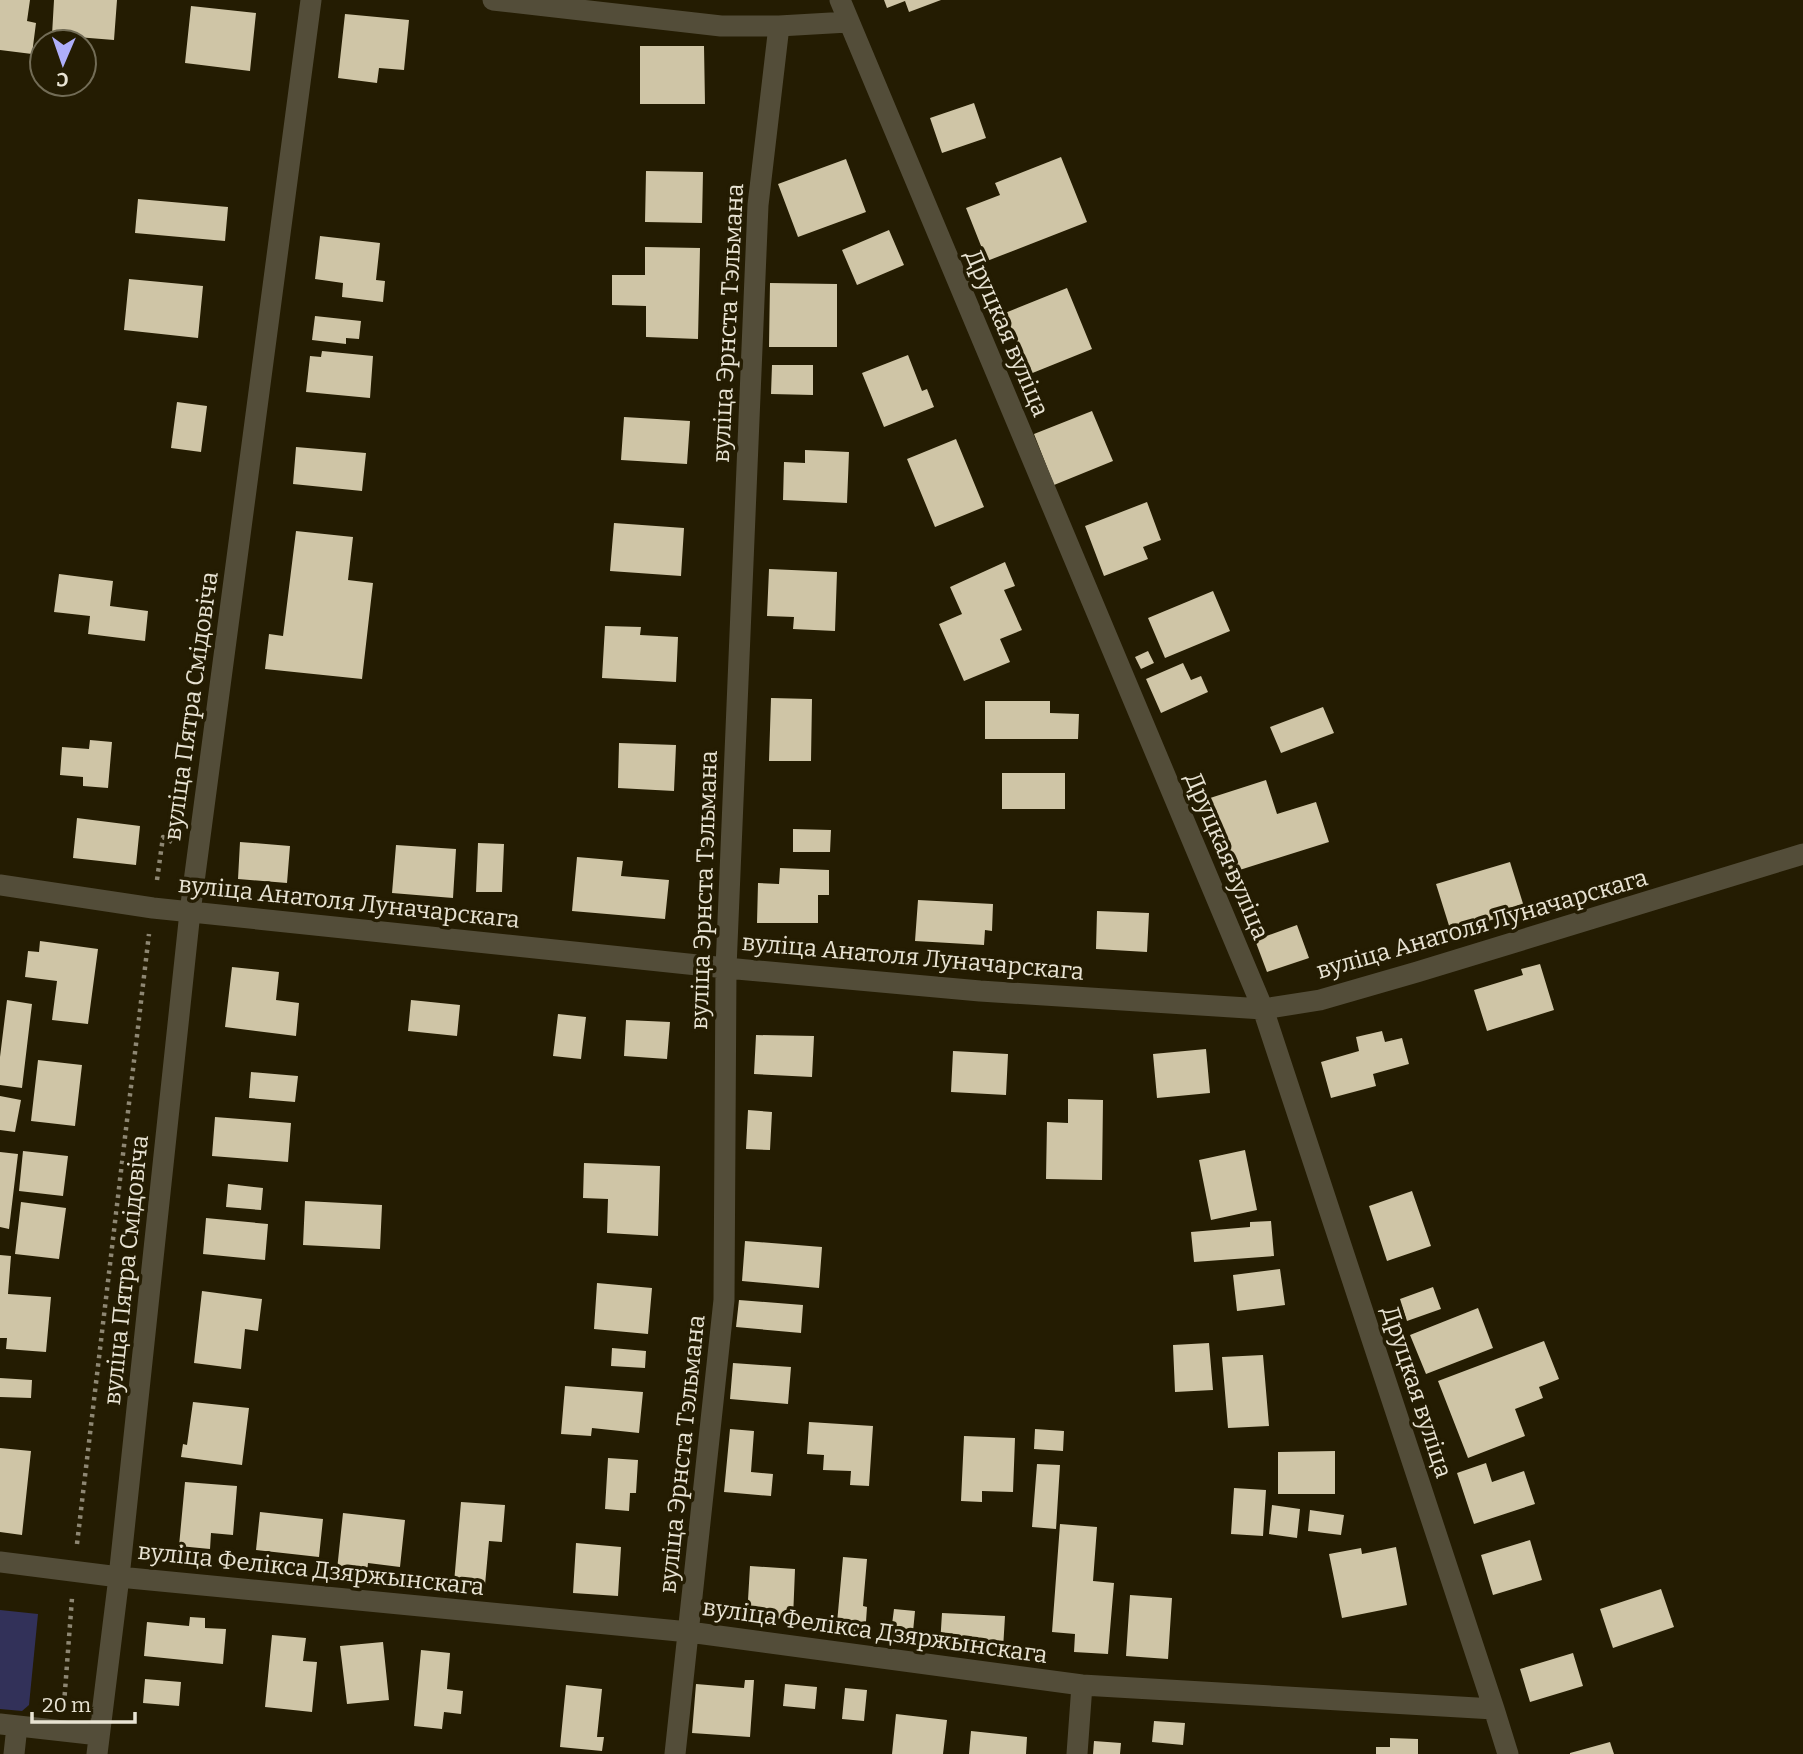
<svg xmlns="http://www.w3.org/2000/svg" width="1803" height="1754" viewBox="0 0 1803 1754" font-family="Bitter,serif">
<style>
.green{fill:#323159}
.building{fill:#cfc5a6}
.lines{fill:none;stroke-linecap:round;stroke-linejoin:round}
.path{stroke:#8e8773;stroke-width:4.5;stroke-dasharray:3.5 5;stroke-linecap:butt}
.minor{stroke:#534d39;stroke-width:21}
.labels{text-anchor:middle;stroke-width:7;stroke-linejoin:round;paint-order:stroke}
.street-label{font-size:24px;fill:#e8e3d3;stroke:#241c02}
</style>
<rect width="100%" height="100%" fill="#241c02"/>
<path class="green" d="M0,1610L38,1614L29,1705L22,1711L0,1709Z"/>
<path class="building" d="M0,0H30L27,21L36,23L32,54L0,50Z
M54,0H117L114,40L52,35Z
M884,0H941L909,12L905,1L887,8Z
M191,6L256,13L250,71L185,63Z
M345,14L409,20L404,70L379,68L377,83L338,78Z
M640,46H704L705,104H640Z
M974,103L986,138L942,153L930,118Z
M1061,157L1087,222L987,261L966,208L1000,195L995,183Z
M846,159L866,212L798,237L778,184Z
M646,171L703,172L702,223L645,222Z
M138,199L228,207L225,241L135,233Z
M889,230L904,265L857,285L842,250Z
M320,236L380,243L376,280L385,281L383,302L342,297L343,283L315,279Z
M645,247L700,248L698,339L646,337V306L612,305V275H645Z
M129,279L203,286L198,338L124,330Z
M770,283L837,284V347H769Z
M1067,288L1092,349L1030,374L1005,313Z
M315,316L361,321L359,339L346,338V344L312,340Z
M322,351L373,356L370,398L306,392L310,356L321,357Z
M908,355L922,391L927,389L934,407L884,427L862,373Z
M772,365H813V395L771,394Z
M177,402L207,406L201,452L171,448Z
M1092,411L1113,461L1054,485L1034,434Z
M624,417L690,421L687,464L621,460Z
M956,439L984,507L935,527L907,459Z
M296,447L366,453L362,491L293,484Z
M805,450L849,452L847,503L783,500L784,462L805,463Z
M1147,502L1161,540L1143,547L1148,559L1104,576L1085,526Z
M614,523L684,528L681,576L610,571Z
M296,531L353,537L348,580L373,583L362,679L265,669L269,634L283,636Z
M1005,562L1015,586L1004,590L1022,630L1000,639L1010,662L964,681L939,624L962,614L950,587Z
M769,569L837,572L835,631L793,629L794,617L767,616Z
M59,574L113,581L110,606L148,611L145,641L88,634L90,616L54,612Z
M1213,591L1230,631L1165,658L1148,618Z
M605,626L641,627L640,635L678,637L676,682L602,678Z
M1148,651L1154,663L1141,669L1135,657Z
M1183,663L1191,680L1201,676L1208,692L1161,713L1146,679Z
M771,698L812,699L811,761H769Z
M985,701H1050V713L1079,714L1078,739H985Z
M1323,707L1334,733L1281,753L1270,727Z
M90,740L112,742L108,788L83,786V777L60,775L62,747L89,749Z
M619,743L676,745L674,791L618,788Z
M1002,773H1065V809H1002Z
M1266,780L1277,814L1316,802L1329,842L1230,873L1207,799Z
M77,818L140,826L136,865L73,858Z
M793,829L831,830L830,852H793Z
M240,842L290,846L287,883L238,879Z
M478,843L504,844L502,892H476Z
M396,845L456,849L453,898L392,893Z
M577,857L623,861L621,876L669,880L665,919L572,911Z
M1510,862L1525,910L1451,932L1436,884Z
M780,868L829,870V895H818V923H757L758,883L779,884Z
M918,900L993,904L992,931L985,930L984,945L915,941Z
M1097,911L1149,913L1147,952L1096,949Z
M1297,925L1309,958L1267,972L1255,940Z
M40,941L98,949L88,1024L52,1020L57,981L25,977L28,951L39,952Z
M1540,964L1554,1010L1487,1031L1474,990L1523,975L1521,969Z
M232,967L279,972L276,1000L299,1003L296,1036L225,1027Z
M7,1000L32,1004L22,1088L0,1085V1057Z
M411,1000L460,1005L457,1036L408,1031Z
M558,1014L586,1017L581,1059L553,1056Z
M626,1020L670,1022L667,1059L624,1056Z
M1382,1031L1385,1042L1402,1038L1409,1064L1373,1074L1376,1086L1331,1098L1321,1062L1359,1051L1356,1037Z
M756,1035L814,1036L812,1077L754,1074Z
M1206,1049L1210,1093L1157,1098L1153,1054Z
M953,1051L1008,1054L1006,1095L951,1092Z
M38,1060L82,1065L75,1126L31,1121Z
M251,1072L298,1076L295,1102L249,1098Z
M0,1096L21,1100L15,1132L0,1130Z
M1068,1099L1103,1100L1102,1180L1046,1179L1047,1122L1068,1123Z
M748,1110L772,1112L770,1150L746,1149Z
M215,1117L291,1123L288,1162L212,1156Z
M1245,1150L1257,1210L1211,1220L1199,1160Z
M23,1151L68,1156L63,1196L19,1191Z
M0,1152L18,1154L9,1229L0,1227Z
M584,1163L660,1166L658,1236L607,1233L608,1199L583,1198Z
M228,1184L263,1188L261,1210L226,1207Z
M1412,1191L1431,1246L1387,1261L1369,1206Z
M305,1201L382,1205L380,1249L303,1245Z
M21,1202L66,1208L59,1259L15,1254Z
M206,1218L268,1224L265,1260L203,1254Z
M1271,1221L1274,1256L1194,1262L1191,1232L1250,1227V1222Z
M745,1241L822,1247L819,1288L742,1281Z
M0,1255L11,1256L8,1294L51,1297L46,1352L6,1349L7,1338H0Z
M1280,1269L1285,1305L1237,1311L1233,1275Z
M597,1283L652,1288L648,1334L594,1329Z
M1433,1287L1441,1309L1407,1321L1400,1299Z
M202,1291L262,1299L258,1331L245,1329L241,1369L194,1363Z
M739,1300L803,1305L801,1333L736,1327Z
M1478,1308L1493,1348L1426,1374L1410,1335Z
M1544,1341L1559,1379L1539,1387L1543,1398L1515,1409L1525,1436L1468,1458L1438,1381Z
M1209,1343L1213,1390L1175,1392L1173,1345Z
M612,1348L646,1351L645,1368L611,1366Z
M1263,1355L1269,1426L1228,1428L1222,1357Z
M733,1363L791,1367L788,1404L730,1399Z
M0,1378L32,1380L31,1398L0,1397Z
M565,1386L643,1392L639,1433L592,1428L591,1436L561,1434Z
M193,1402L249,1408L242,1465L181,1457L183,1444L187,1445Z
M809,1422L873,1426L869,1486L850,1485L851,1471L823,1470L824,1455L807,1454Z
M730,1429L754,1431L751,1472L773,1474L771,1496L724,1492Z
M1035,1429L1064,1431L1063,1451L1034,1449Z
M964,1436L1015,1438L1013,1492L982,1491V1502L961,1501Z
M0,1448L31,1451L22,1535L0,1532Z
M1335,1451V1494H1278V1452Z
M608,1458L638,1460L636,1493H630L629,1511L605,1509Z
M1486,1463L1492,1482L1524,1471L1535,1504L1474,1524L1457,1473Z
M1037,1464L1060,1465L1056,1529L1032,1527Z
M185,1482L237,1486L233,1535L211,1533L210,1549L179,1546Z
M1234,1488L1266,1490L1263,1536L1231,1534Z
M461,1502L505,1505L502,1542L489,1541L485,1585L454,1583Z
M1272,1505L1300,1509L1297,1538L1269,1534Z
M1310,1510L1344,1515L1341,1535L1308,1531Z
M260,1512L323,1519L319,1557L256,1550Z
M343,1513L405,1520L400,1567L368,1563L367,1573L337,1570Z
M1060,1524L1097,1527L1093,1581L1114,1583L1108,1654L1074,1652L1075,1634L1052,1632Z
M1530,1540L1542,1580L1493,1595L1481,1555Z
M576,1543L621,1547L618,1596L573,1593Z
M1396,1547L1407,1605L1342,1618L1329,1554L1361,1548L1362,1554Z
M843,1557L867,1559L863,1606L867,1607L865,1636L836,1634Z
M750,1566L795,1569L793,1619L747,1617Z
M1661,1589L1674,1627L1613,1648L1600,1609Z
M1130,1595L1172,1598L1168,1659L1126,1656Z
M894,1609L915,1611L912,1642L890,1640Z
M942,1613L1005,1616L1003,1649L940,1645Z
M190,1617L205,1618V1628L226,1629L223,1664L144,1656L147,1622L189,1626Z
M272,1635L306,1638L303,1661L317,1662L312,1712L265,1707Z
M383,1642L389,1700L347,1704L340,1646Z
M421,1650L450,1653L447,1689L463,1691L461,1714L444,1712L442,1729L414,1726Z
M1573,1653L1583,1686L1530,1702L1520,1669Z
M145,1679L181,1682L179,1706L143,1703Z
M745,1680H754L750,1737L692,1733L696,1684L744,1688Z
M785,1684L817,1687L815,1709L783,1706Z
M566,1685L602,1689L597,1737H604L602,1751L560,1747Z
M845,1688L867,1690L864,1721L842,1719Z
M896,1714L947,1720L943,1754H892Z
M1154,1721L1185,1723L1183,1745L1152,1742Z
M971,1731L1027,1737L1026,1754H969Z
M1390,1738L1418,1739V1754H1376V1747H1390Z
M1094,1741L1121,1743L1120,1754H1093Z
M1610,1742L1614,1754H1570V1753Z"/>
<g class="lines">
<path class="path" d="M157,880L163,837L172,842
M77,1544L149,934
M64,1704L72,1598"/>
<path class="minor" d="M493,0L721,26H779L848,22
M840,0L1263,1009L1494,1709L1508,1754
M0,885L153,908L726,968L980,991L1263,1009L1320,1000L1417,972L1803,854
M0,1562L119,1577L689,1632L1082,1685L1494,1709
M0,1724L99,1735
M14,1754L17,1726
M97,1754L119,1577L190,912L311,0
M675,1754L724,1300L726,968L758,205L779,26
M1077,1754L1082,1685"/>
</g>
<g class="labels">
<g class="street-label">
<text transform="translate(728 323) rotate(-87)" y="8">вуліца Эрнста Тэльмана</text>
<text transform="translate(1007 333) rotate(67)" y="8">Друцкая вуліца</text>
<text transform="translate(191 706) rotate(-82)" y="8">вуліца Пятра Смідовіча</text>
<text transform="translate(1227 856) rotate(67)" y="8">Друцкая вуліца</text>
<text transform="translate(704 890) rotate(-88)" y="8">вуліца Эрнста Тэльмана</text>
<text transform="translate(349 902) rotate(6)" y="8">вуліца Анатоля Луначарскага</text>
<text transform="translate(1482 924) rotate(-16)" y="8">вуліца Анатоля Луначарскага</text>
<text transform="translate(913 957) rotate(5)" y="8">вуліца Анатоля Луначарскага</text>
<text transform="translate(126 1270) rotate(-84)" y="8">вуліца Пятра Смідовіча</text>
<text transform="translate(1417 1392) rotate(72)" y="8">Друцкая вуліца</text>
<text transform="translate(682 1454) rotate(-84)" y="8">вуліца Эрнста Тэльмана</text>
<text transform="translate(311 1569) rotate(6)" y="8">вуліца Фелікса Дзяржынскага</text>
<text transform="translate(875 1631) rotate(8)" y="8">вуліца Фелікса Дзяржынскага</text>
</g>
</g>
<g transform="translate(63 63) rotate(182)"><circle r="33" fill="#241c02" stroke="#726c56" stroke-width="2"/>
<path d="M0-5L12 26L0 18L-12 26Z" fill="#aeaefa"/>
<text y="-10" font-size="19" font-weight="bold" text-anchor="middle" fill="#e8e3d3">С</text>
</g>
<path d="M32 1712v10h103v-10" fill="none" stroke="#e8e3d3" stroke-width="3.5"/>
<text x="42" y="1712" font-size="21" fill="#e8e3d3" stroke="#241c02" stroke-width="5" paint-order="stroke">20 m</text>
</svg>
